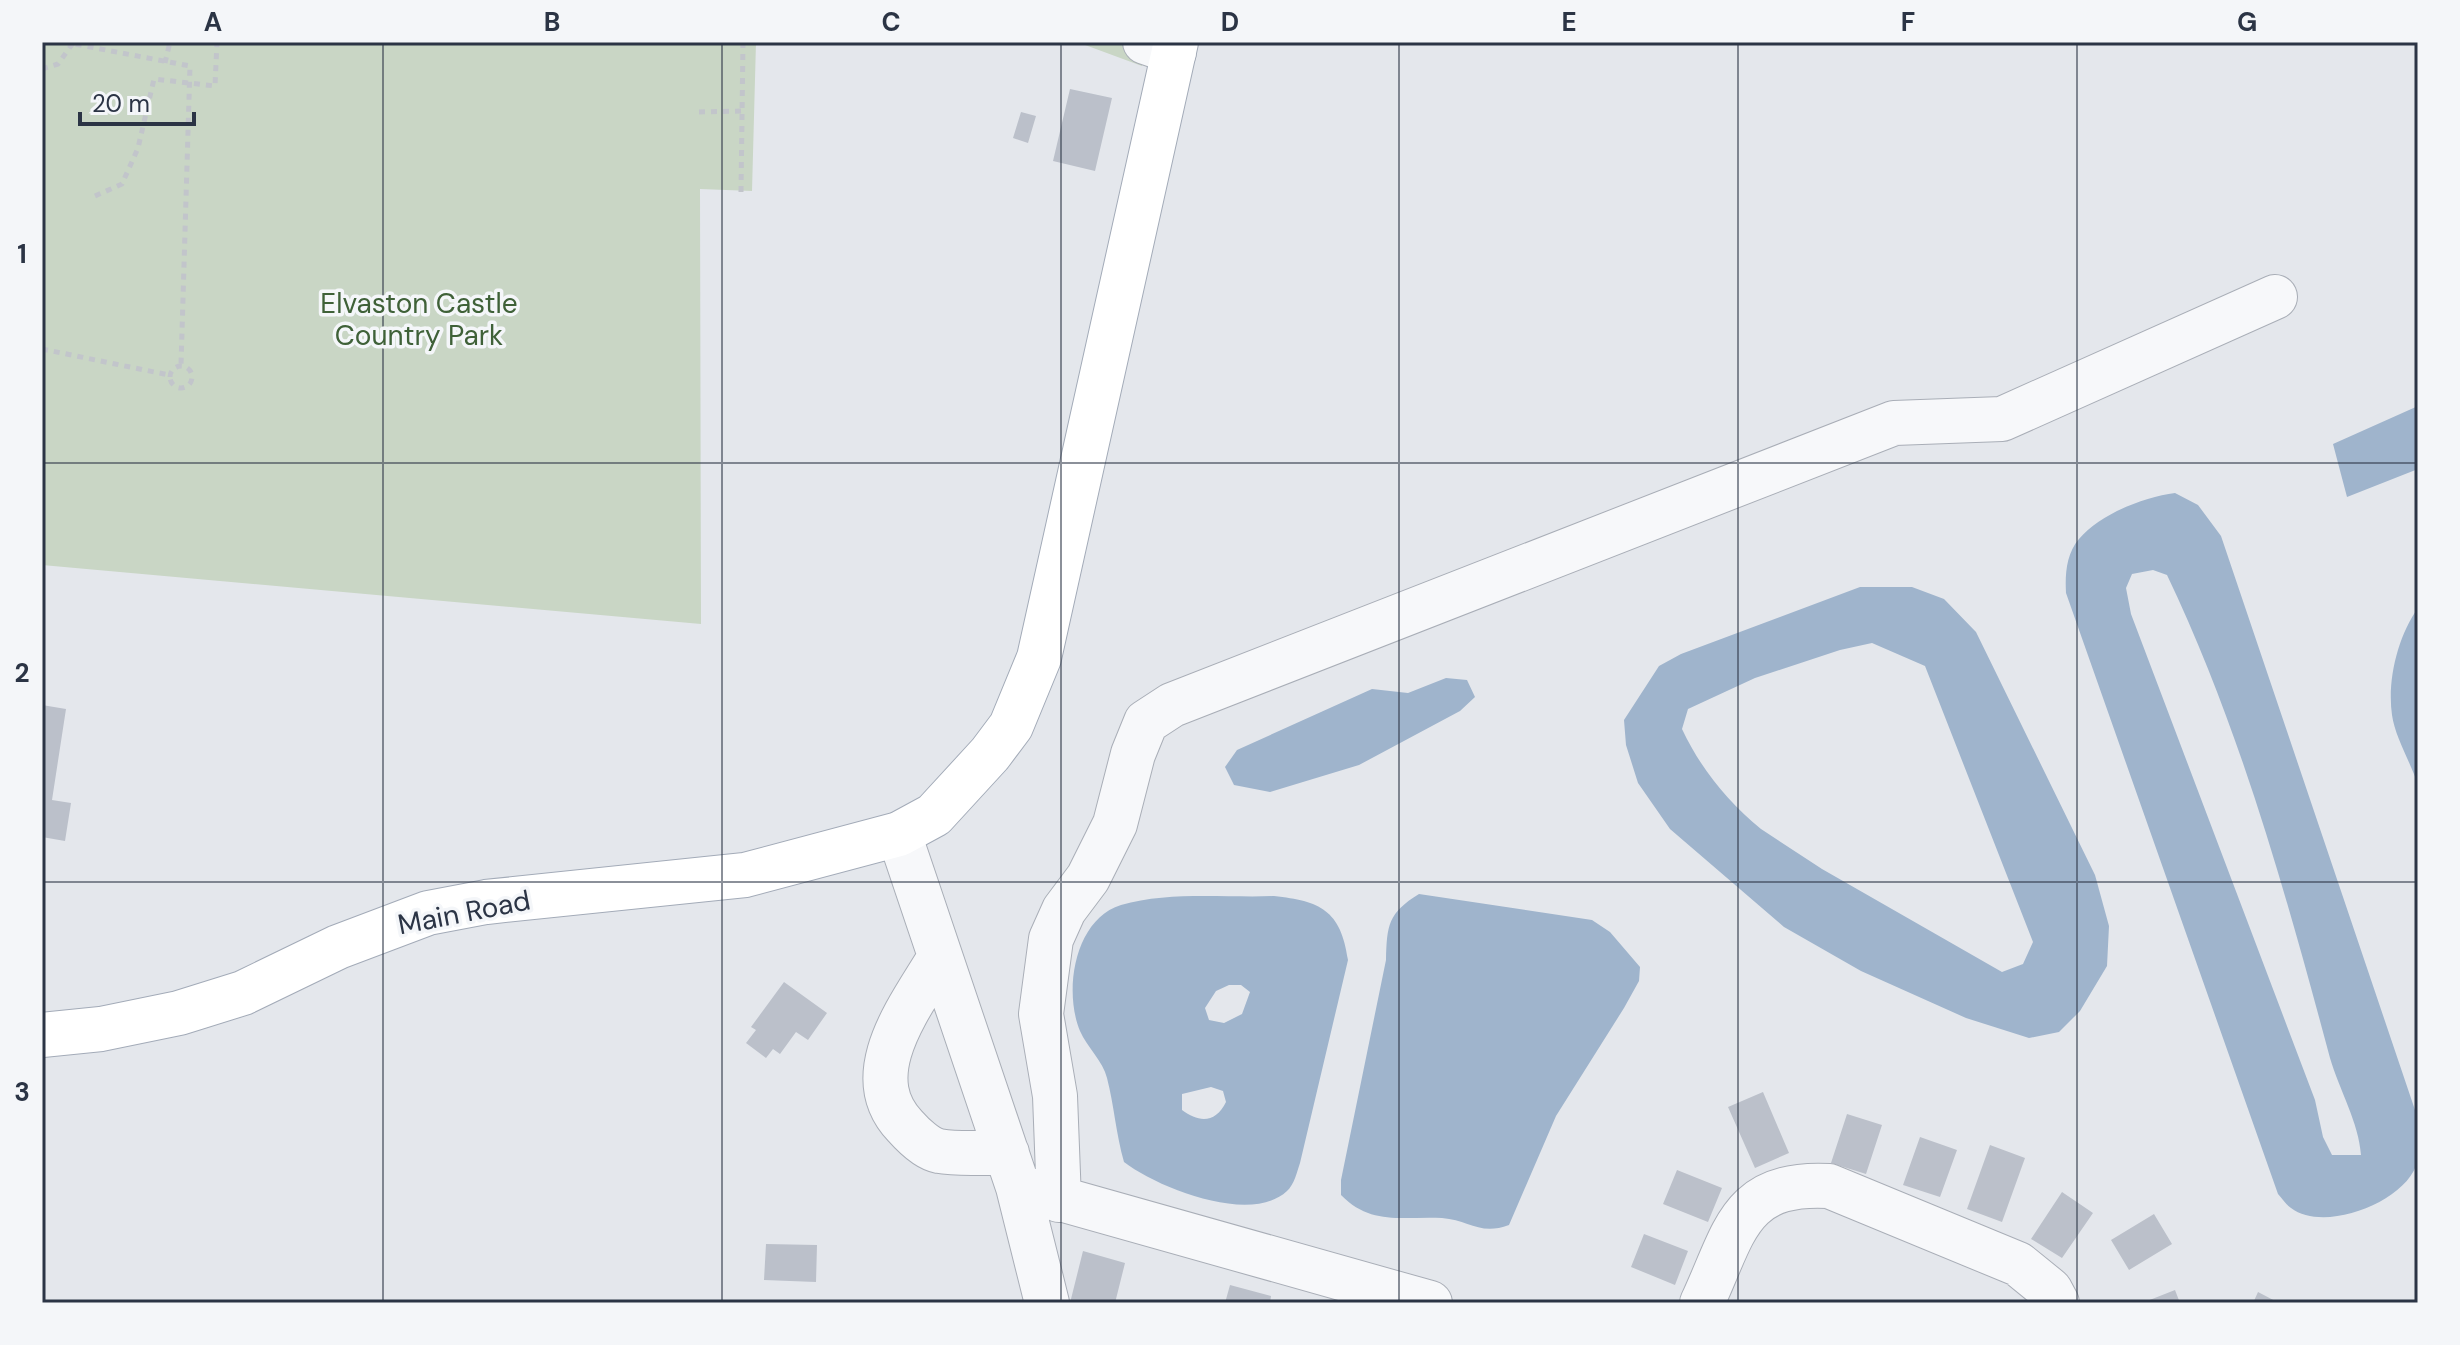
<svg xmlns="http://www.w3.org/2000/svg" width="2460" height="1345" viewBox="0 0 2460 1345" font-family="'DM Sans',sans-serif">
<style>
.green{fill:#c9d6c5}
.water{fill:#9fb4cc;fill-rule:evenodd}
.building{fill:#bbc0ca}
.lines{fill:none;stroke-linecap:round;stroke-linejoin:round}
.minor-casing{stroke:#a9aeb7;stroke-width:46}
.major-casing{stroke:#a3abb8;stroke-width:46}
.path{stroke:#c2c5cb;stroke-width:5;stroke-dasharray:6 6;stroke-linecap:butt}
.minor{stroke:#f7f8fa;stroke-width:44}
.major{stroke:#fff;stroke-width:44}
.grid{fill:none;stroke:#2b3445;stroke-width:2;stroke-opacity:0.55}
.labels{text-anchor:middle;stroke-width:7;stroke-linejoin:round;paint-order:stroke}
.park-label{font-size:28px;fill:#3f6138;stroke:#f4f6f9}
.street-label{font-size:28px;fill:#2b3445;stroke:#f4f6f9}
.neatline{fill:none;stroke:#2b3445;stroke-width:3}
.grid-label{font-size:26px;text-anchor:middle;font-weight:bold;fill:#2b3445}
</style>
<rect width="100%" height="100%" fill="#e4e7ec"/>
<path class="green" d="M42,42H756L752,191L700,189L701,624L42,565Z
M1077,42H1146L1142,66Z"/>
<path class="water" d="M2418,406V469L2347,497L2333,444Z
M2175,493L2198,505L2221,536L2415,1110C2417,1126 2422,1151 2416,1166C2402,1203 2324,1233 2291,1208C2286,1205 2282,1198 2278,1194L2066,593C2065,575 2066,554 2079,539C2100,514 2144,497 2175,493ZM2153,570L2167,575C2240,728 2286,894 2330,1058C2339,1089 2359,1123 2361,1155H2332L2323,1137L2315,1100L2131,614L2126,588L2132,574Z
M1860,587H1912L1944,599L1976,632L2095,875L2109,926L2107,966L2080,1011L2059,1032L2029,1038L1966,1018L1861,971L1784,927L1670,829L1638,783L1626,745L1624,720L1659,666L1681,654ZM1872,643L1925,666L2033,942L2023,964L2002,972L1822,869L1761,829C1727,801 1701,769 1682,729L1688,709L1755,678L1840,650Z
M2418,608V785C2411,763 2395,737 2392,715C2387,680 2398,636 2418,608Z
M1446,678L1467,680L1475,697L1460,711L1359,765L1270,792L1234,785L1225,767L1237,750L1372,689L1408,693Z
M1419,894L1592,920L1610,932L1640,967L1639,981L1624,1008L1556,1116L1509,1225C1480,1236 1469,1220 1442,1218C1403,1216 1371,1226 1341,1195V1180L1386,960C1387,925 1388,913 1419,894Z
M1274,896C1320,901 1341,910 1348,960L1300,1163C1297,1172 1294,1185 1287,1191C1251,1225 1158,1188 1124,1162C1116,1134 1114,1105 1107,1078C1103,1061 1087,1047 1080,1031C1063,990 1075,919 1121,905C1168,891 1226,898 1274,896ZM1229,985H1241L1250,992L1242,1014L1224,1023L1209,1020L1205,1008L1216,991ZM1211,1087L1223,1091L1226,1102C1216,1123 1199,1123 1182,1110V1094Z"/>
<path class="building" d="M1070,89L1112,98L1095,171L1053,161Z
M1021,112L1036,116L1028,143L1013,138Z
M42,705L66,709L52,800L71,803L65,841L42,837Z
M784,982L827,1013L808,1040L796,1032L780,1054L773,1049L766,1058L746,1043L756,1030L751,1027Z
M1763,1092L1789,1153L1755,1168L1728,1107Z
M1847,1114L1882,1125L1866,1174L1831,1163Z
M1920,1137L1957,1150L1940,1197L1903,1185Z
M1990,1145L2025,1158L2002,1222L1967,1209Z
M1677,1170L1722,1188L1708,1222L1663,1204Z
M2062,1192L2093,1213L2062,1258L2031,1239Z
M2154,1214L2172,1244L2129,1270L2111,1240Z
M1644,1234L1688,1251L1675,1285L1631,1267Z
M766,1244L817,1245L816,1282L764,1280Z
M1083,1251L1125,1263L1115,1303H1070Z
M1230,1285L1271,1296L1270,1303H1225Z
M2175,1290L2180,1303H2142Z
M2258,1292L2279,1303H2253Z"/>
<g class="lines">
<g class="minor-casing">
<path id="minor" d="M1145,42L1174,52
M899,834L1018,1187L1430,1303
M940,957C911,1006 856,1074 905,1126C913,1135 927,1149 939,1151C960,1155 985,1152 1007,1153
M1018,1187L1047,1303
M1059,1200L1055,1096L1041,1014L1051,939L1064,910L1088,878L1115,824L1133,754L1146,722L1172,705L1894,423L2002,419L2275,297
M1702,1303C1735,1233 1738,1181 1829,1186L2018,1264L2050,1290L2057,1303"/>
</g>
<g class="major-casing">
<path id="major" d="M42,1035L101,1029L179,1013L243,993L338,947L428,913L486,902L745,875L899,834L934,815L990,754L1011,726L1039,658L1176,42"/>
</g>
<path class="path" d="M64,42L190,66L181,365
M165,63L170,42
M42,69L58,64L73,43
M699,112L743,111
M741,192L743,42
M95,196L122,184L138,148L154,79L215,86L217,42
M42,349L169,375
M170 377a11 11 0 1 1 22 0a11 11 0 1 1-22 0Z"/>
<use href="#minor" class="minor"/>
<use href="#major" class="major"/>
</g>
<path class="grid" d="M383,42V1303M722,42V1303M1061,42V1303M1399,42V1303M1738,42V1303M2077,42V1303M42,463H2418M42,882H2418"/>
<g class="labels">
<g class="park-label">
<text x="419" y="313">Elvaston Castle<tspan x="419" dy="32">Country Park</tspan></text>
</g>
<g class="street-label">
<text transform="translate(464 912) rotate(-11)" y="10">Main Road</text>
</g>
</g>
<rect width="2460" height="1345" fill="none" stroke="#f4f6f9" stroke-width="88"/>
<path d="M80 112v12h114v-12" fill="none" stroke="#2b3445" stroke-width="4"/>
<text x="92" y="112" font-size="24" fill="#2b3445" stroke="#f4f6f9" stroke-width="6" paint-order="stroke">20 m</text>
<rect x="44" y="44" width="2372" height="1257" class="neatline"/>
<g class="grid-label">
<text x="213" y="31">A</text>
<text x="552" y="31">B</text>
<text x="891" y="31">C</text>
<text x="1230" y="31">D</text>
<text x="1569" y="31">E</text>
<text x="1908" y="31">F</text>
<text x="2247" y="31">G</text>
<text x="22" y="263">1</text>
<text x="22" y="682">2</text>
<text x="22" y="1101">3</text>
</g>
</svg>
